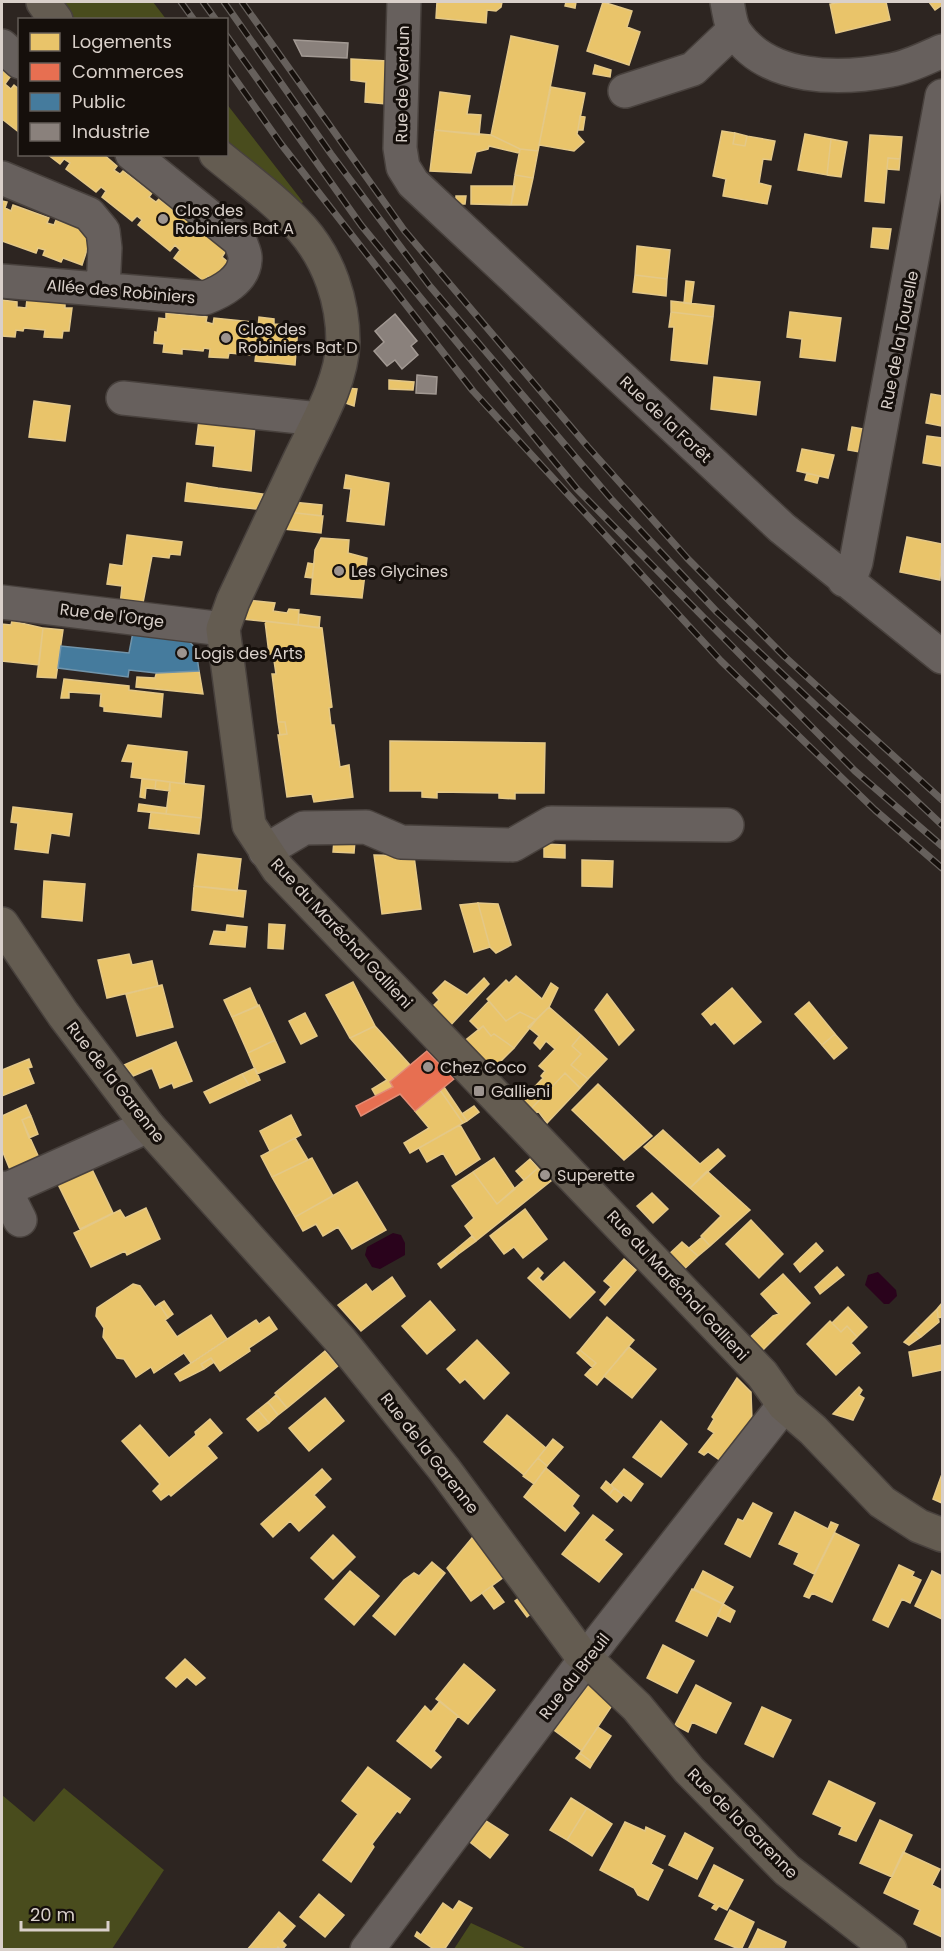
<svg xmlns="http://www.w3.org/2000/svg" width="944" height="1951" viewBox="0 0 944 1951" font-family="Poppins,sans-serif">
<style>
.green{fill:#494c1d}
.water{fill:#2a031c}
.homes{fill:#e9c46a;stroke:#e4c887;stroke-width:1.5}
.shops{fill:#e76f51;stroke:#e38c75;stroke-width:1.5}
.public{fill:#457b9d;stroke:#7194aa;stroke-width:1.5}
.industry{fill:#8a817c;stroke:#a29993;stroke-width:1.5}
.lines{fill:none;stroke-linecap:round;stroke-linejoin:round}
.minor-casing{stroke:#48413d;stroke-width:36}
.major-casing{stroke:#48413d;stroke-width:36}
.minor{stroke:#67605d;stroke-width:33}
.major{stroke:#645c51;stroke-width:33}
.rail-casing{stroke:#66605c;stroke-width:7}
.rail{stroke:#150f0b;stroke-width:4.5;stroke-dasharray:14;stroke-linecap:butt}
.poi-dot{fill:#9d948f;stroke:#150f0b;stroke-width:2}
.labels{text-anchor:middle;stroke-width:6;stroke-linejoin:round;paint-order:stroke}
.street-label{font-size:16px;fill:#d9d0ca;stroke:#150f0b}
.poi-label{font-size:16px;fill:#d9d0ca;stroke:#150f0b;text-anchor:start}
</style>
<rect width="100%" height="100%" fill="#2d2521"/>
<path class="green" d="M61,2H153L166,19H75Z
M226,103L303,202L295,210L227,153Z
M64,1788L164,1870L112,1949H2V1795L34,1822Z
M471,1923L527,1949H454Z"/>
<path class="water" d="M393,1233L401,1235L405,1243V1255L380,1269L372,1267L365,1255L367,1247Z
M878,1272L896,1290L897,1296L889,1304H884L865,1285L868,1275Z"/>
<path class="homes" d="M437,2H502L501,7L496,11L487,10L486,23L436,18Z
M566,2H576L575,8L565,6Z
M603,2L632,11L627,27L640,32L629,65L587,51Z
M842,2H886L890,20L836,33L830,4Z
M929,2H942V5L935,10Z
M511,36L558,46L538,151L520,149L491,135Z
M351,59L387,61L386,104L365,102L366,82L351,80Z
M595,65L611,70L610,77L593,74Z
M2,70L10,77L5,84L11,89L14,85L20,90V133L2,119Z
M551,87L585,93L577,134L584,142L574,151L539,145Z
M440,92L470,96L467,114L481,115L479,135L435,130Z
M580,116L585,117L583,130H578Z
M435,130L491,135L520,149L519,153L489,146L488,149L476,152L471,173L430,171Z
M722,131L735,133L733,144L745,146L747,136L775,141L771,160L763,159L759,183L771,186L767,204L723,196L726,179L713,176Z
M735,133L747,136L745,146L733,144Z
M805,134L831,139L827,175L798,170Z
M870,135L902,137L900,159L888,158L884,203L865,201Z
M831,139L847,142L841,177L827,175Z
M520,149L538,151L533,178L515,175Z
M47,154H103L117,166L114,170L120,174L123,171L152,193L149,197L156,202L159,199L190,223L187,227L195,232L197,227L226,251L222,257L228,262L214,280L208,276L204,281L174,258L180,250L175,245L170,251L138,225L142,220L137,216L132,221L102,197L106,191L101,187L96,192L66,169L70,163L64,159L60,164Z
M888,158L900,159L899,170L887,169Z
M515,175L533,178L527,205H511Z
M471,186H515L511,205L471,204Z
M456,196H466L465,204H456Z
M2,201L7,202L5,208L11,211L13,205L49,218L47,223L54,225L56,220L93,232L82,265L63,258L61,262L43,255L45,250L38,248L36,253L2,241Z
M873,228L891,229L888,249L871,247Z
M637,246L670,250L667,279L635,275Z
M635,275L667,279L666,296L633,292Z
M686,281L694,282L691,304L684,303Z
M27,299L65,302V308H72L69,331H63L62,338L44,337L45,330L24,328L23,331L16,330L15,337L2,336V300L17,302V307L26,308Z
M671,301L714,306L713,317L671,312Z
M671,312L713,317L707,364L671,360L674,327H669Z
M790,312L841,318L835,361L800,357L802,339L787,337Z
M166,313L207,317L206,322L213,324L214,318L252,322L251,326L258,327L259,317L274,319V324L298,326L295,365L255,361L256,353H250V355L229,353L228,358L209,357L210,349L204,348L203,351L182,349V354L163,352L164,344L154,343L155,332L157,333L159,318L166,319Z
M714,377L760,382L756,415L711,409Z
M389,380L414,382L413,390L389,389Z
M346,388L357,389L354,406L340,401Z
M931,394L942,396V426L926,423Z
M34,401L70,406L65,441L29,437Z
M199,420L255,426L251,471L213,466L215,446L196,444Z
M852,427L869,430L865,453L848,450Z
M927,436L942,438V466L923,463Z
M802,449L834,455L828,478L797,471Z
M807,473L819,476L817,483L805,480Z
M346,475L389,483L384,525L347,521L351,489L344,488Z
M187,483L218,488L263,494L257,509L185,501Z
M292,502L322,505L321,516L287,512Z
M287,512L323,516L321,533L284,529Z
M127,535L182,542L180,555L170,554L169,558L152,556L142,608L120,605L122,586L107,584L110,564L123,566Z
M907,537L942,544L940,580L900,572Z
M321,538L349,540L348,553L367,558L362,598L311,594L315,550Z
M308,563L314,564L312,578L305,577Z
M246,600L275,603L273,611L287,613L289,609L299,610L298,625L243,619Z
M299,614L320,617L319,628L298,625Z
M12,621L43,628L39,665L2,661V624L11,625Z
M265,621L322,628L332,707L329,708L331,725H334L340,767L349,765L353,797L314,802L312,794L287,797L278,735L287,734L285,722H278L272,674H276L273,654H269Z
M43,628L63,630L56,678L37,677Z
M157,671H199L203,694L136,687L137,677L155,678Z
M64,679L129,686V690L163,694L161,717L104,711V707L100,706L101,694L69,692V698H61Z
M278,722H285L287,734L280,735Z
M390,741L545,743L544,793H515V799L499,798V793L437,792V798L422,797V791H390Z
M128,745L187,752L184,784L131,777L133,762L122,761Z
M142,779L156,780L155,789L146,788L145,798L140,797Z
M156,780L170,782V791L155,789Z
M170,782L204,786L201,818L166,814Z
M139,804L167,808L166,814L138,811Z
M13,807L72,814L69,836L51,833L48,853L15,849L18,823L11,822Z
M151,812L201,818L199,834L149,828Z
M334,840H355L354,853L333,852Z
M544,844L565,845V858L544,857Z
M198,854L241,859L237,891L194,886Z
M374,855L414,856L421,909L382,914Z
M582,860L613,861L612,887L582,886Z
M44,881L85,884L82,921L42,917Z
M194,886L246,891L243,917L192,910Z
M478,903L490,947L474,952L460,905Z
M478,903L498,904L511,945L496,953L490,947Z
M269,924L285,925L283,949L268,948Z
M227,925L247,927L245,947L210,944L214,931L226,932Z
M129,954L132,965L152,961L158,986L107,998L98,960Z
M516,976L542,999L551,983L558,988L549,1007L536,1020L520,1012L506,1021L487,999L506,980L509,983Z
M484,978L489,984L448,1028L429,1010L439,1000L433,993L445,981L467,995Z
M353,982L375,1026L350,1038L326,995Z
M162,985L173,1027L137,1036L126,994Z
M250,988L258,1006L232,1017L224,1000Z
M732,988L761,1022L734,1044L715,1022L711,1025L702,1014Z
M607,994L634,1030L619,1045L595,1010Z
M489,1001L506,1021L520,1012L536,1020L514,1048L494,1034L491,1036L483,1026L479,1030L470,1021Z
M809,1002L835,1034L822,1045L795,1014Z
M259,1005L275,1040L248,1053L232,1017Z
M549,1007L581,1035L572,1046L581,1054L571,1065L588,1079L580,1088L565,1073L530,1110L522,1100L543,1078L541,1076L545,1071L539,1066L555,1049L546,1041L540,1049L534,1043L539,1036L528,1027Z
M305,1013L317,1036L301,1044L289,1021Z
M375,1026L410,1065L390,1082L393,1087L376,1096L372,1089L387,1080L350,1038Z
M483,1026L491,1036L494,1034L514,1048L484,1078L462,1043Z
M835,1034L847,1048L834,1059L822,1045Z
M581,1035L607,1059L588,1079L571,1065L581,1054L572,1046Z
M275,1040L285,1062L257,1074L248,1053Z
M176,1042L192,1081L174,1088L172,1083L160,1088L152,1068L133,1076L124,1065Z
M29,1059L32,1067L28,1068L34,1083L2,1096V1070Z
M255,1068L260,1080L249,1085L242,1074Z
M565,1073L580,1088L547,1123L538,1111L534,1114L530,1110Z
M242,1074L249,1085L210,1103L204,1092Z
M598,1084L652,1136L624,1160L572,1110Z
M444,1087L467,1121L463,1123L440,1090Z
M440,1090L463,1123L410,1153L404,1143L429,1128L415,1111Z
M26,1105L31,1116L22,1120L40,1160L11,1172L2,1150V1116Z
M474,1106L479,1112L467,1121L462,1114Z
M291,1115L301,1135L270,1151L260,1131Z
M31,1116L38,1134L29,1138L22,1120Z
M460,1125L480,1159L456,1175L443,1153L427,1162L419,1148Z
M663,1130L700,1164L718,1149L725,1156L690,1188L644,1147Z
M295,1138L308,1160L272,1177L261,1156Z
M312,1158L333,1196L295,1217L272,1177Z
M494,1158L515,1189L497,1204L473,1172Z
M530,1159L538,1168L524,1180L516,1171Z
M89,1163L113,1213L80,1229L55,1178Z
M538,1168L551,1181L476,1241L465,1226L474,1218L452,1186L473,1172L497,1204Z
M707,1171L750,1210L710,1246L701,1236L721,1216L690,1188Z
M357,1182L386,1230L352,1249L338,1227L323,1236L316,1224L303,1231L295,1217Z
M652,1193L668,1209L653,1223L637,1206Z
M146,1208L160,1239L127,1255L125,1251L91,1267L74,1233L120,1210L125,1218Z
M525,1209L547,1239L523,1258L514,1247L504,1254L490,1236Z
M751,1220L783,1254L759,1278L726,1244Z
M472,1236L476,1241L457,1255L454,1251Z
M702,1237L710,1246L698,1256L689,1248Z
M682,1242L698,1256L680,1273L666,1257Z
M816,1243L823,1251L800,1272L794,1264Z
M454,1251L457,1255L441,1268L438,1264Z
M624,1259L636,1270L605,1305L600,1300L611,1287L604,1281Z
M564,1262L595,1292L570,1318L528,1278L538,1268L543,1273L539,1278L543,1282Z
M837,1267L844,1275L820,1294L815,1287Z
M783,1274L810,1303L759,1354L746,1341L773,1316L779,1314L761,1294Z
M392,1277L405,1296L361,1331L338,1305L366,1284L372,1292Z
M133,1284L140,1286L155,1307L159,1304L168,1318L165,1320L177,1337L211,1315L227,1339L191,1363L184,1353L154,1373L151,1367L136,1377L124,1359L117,1358L103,1337L104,1328L96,1316L97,1308Z
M164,1301L173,1314L168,1318L159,1304Z
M430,1301L455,1330L427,1354L402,1326Z
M942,1303V1317L938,1318L937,1309Z
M848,1307L867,1327L857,1337L847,1326L841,1332L832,1323Z
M937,1309L939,1322L921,1337L915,1331Z
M269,1317L277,1329L249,1348L250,1351L220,1371L211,1358L201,1364L204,1369L180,1381L175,1374L256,1320L259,1324Z
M607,1317L634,1340L597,1385L585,1375L596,1363L580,1350Z
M830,1321L841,1332L847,1326L857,1337L851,1343L860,1353L836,1375L807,1344Z
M915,1331L921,1337L909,1345L904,1342Z
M477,1340L509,1373L484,1399L465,1379L460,1383L447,1369Z
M942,1345V1370L913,1376L909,1352Z
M629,1347L656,1369L632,1398L604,1376Z
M580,1350L596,1363L592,1367L577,1353Z
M325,1351L338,1366L287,1408L275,1393Z
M211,1358L214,1362L204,1369L201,1364Z
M737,1378L751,1392L752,1421L721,1461L708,1452L704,1455L699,1452L714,1433L708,1429L714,1419L712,1417Z
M859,1387L862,1390L859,1395L864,1398L853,1420L833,1414Z
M276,1395L287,1408L278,1415L268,1402Z
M325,1398L344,1421L309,1451L289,1428Z
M268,1402L278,1415L269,1423L258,1410Z
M258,1410L269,1423L258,1431L247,1419Z
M507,1415L546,1448L524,1475L484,1442Z
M210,1419L222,1433L207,1446L217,1458L171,1496L169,1494L161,1500L153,1491L160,1484L122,1441L140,1425L169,1458L196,1435L195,1432Z
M661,1421L687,1444L661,1477L633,1457Z
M553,1439L563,1447L547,1466L538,1458Z
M538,1458L547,1466L534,1484L523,1476Z
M546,1468L579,1496L572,1506L579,1513L565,1531L524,1497Z
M322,1469L331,1479L314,1495L325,1507L299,1531L290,1521L273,1537L261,1524Z
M624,1469L643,1484L631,1501L611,1485Z
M942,1474V1503L933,1499Z
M606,1481L614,1488L609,1495L601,1488Z
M614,1488L623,1495L617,1502L609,1495Z
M753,1503L772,1513L750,1557L725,1544L738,1519L743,1521Z
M795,1512L828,1529L831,1522L838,1525L814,1574L794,1564L799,1553L779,1544Z
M593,1515L613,1530L604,1540L622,1554L599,1582L562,1554Z
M477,1532L508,1574L471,1601L447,1568Z
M835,1533L859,1545L832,1602L812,1593L809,1598L804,1596Z
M333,1535L355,1557L333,1579L311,1558Z
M432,1562L445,1573L395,1635L373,1616L404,1580L414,1573L419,1576Z
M899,1565L914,1572L912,1576L921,1580L910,1603L902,1599L888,1627L873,1620Z
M350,1571L379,1596L354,1625L325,1599Z
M703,1571L733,1587L723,1604L694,1589Z
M932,1571L942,1576V1619L915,1606Z
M492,1586L504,1602L494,1609L482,1593Z
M692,1589L723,1604L707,1636L676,1621Z
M523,1595L535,1610L527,1617L515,1601Z
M723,1604L735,1611L730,1622L718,1616Z
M663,1645L694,1661L677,1693L647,1678Z
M185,1659L205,1678L196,1685L187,1677L176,1687L166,1678Z
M464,1664L495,1690L468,1724L436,1699Z
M589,1684L613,1704L582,1751L554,1730Z
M696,1685L731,1703L716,1733L692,1722L688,1732L675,1725Z
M440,1701L458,1716L434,1751L441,1757L431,1768L397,1741L425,1706L431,1712Z
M762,1707L791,1720L773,1757L745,1744Z
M598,1727L611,1736L593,1763L580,1753Z
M580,1753L593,1763L590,1768L576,1758Z
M368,1767L410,1799L400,1813L397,1811L372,1844L374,1847L351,1882L323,1860L358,1814L342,1801Z
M829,1781L875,1803L856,1841L839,1834L842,1827L813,1814Z
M571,1798L587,1808L567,1840L550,1830Z
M587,1808L612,1824L592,1856L567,1840Z
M880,1820L912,1835L892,1877L860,1863Z
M486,1821L508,1835L490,1858L470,1842Z
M625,1822L645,1831L646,1827L665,1836L651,1864L663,1870L648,1900L638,1895L634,1888L600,1870Z
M685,1833L713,1848L697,1879L669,1865Z
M903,1852L940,1869L932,1885L942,1890V1937L914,1924L920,1910L884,1893Z
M714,1865L743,1880L727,1910L719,1906L716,1910L712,1908L715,1904L699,1896Z
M319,1894L344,1915L325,1937L300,1917Z
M459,1901L472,1908L444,1950H435L415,1936L417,1932L421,1935L443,1903L453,1910Z
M730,1910L754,1922L741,1950L715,1939Z
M279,1912L295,1926L282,1941L286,1945L282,1950L278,1947L276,1950H247Z
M758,1929L786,1942L783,1950H748Z"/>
<path class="shops" d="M427,1051L454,1079L415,1111L400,1094L361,1116L356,1106L393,1087L390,1082Z"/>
<path class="public" d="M133,632L187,639L196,649L199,671L156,673L129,670L128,677L58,668L61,646L129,653Z"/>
<path class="industry" d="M294,40L348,43L347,58L302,56Z
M395,314L417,341L411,346L418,355L402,369L395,360L387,366L374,351L384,342L375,331Z
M417,375L437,377L436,394L416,393Z"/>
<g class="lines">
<g class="minor-casing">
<path id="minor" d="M404,2L400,148L403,167L413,183L782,528L942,657
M727,2C729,11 730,24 735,32C768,81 840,80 891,70C909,67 926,58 942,51
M2,46L20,62
M625,91L693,69L734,30
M2,178L89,214L103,231L105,248L103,289
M2,281L205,298C221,292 244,280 245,260C246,255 242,247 240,241L132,154
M123,398L319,419
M844,580L852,573L856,562L942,96
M2,602L223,629
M265,851L304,828L366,827L401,842L513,845L551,823L727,825
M2,1188L5,1190L20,1220
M5,1190L148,1126
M367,1950L587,1657L784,1405"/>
</g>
<g class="major-casing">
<path id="major" d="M43,2L56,20
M216,154C245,178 277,201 302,229C329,260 343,301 343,342C342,382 316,425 299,461C277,507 255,554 233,601L223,629L249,825L278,869L762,1374L784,1405L813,1430L882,1502L919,1526L942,1535
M2,924L63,1014L148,1126L341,1341L444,1469L579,1652L637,1707L689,1770L787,1870L890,1950"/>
</g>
<use href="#minor" class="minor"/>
<use href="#major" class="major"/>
<g class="rail-casing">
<path id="rail" d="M181,2L194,20
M203,2L216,20
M224,2L331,154L429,285L612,500L717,612L942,825
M242,2L404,230L588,447L687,558L784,656L942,800
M226,35L361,225L577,489L855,771L942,846
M226,66L281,144L473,391L721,661L875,810L942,868"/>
</g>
<use href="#rail" class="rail"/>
</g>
<g class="poi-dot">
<circle cx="163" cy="219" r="6"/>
<circle cx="226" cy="338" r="6"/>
<circle cx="339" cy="571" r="6"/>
<circle cx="182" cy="653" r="6"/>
<circle cx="428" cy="1067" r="6"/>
<rect x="473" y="1085" width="12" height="12" rx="3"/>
<circle cx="545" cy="1175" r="6"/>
</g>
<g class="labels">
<g class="street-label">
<text transform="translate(402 84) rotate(-89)" y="6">Rue de Verdun</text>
<text transform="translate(121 291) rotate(5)" y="6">Allée des Robiniers</text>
<text transform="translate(899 340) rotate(-79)" y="6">Rue de la Tourelle</text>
<text transform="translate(666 419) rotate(43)" y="6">Rue de la Forêt</text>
<text transform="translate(112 615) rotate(7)" y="6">Rue de l'Orge</text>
<text transform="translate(342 933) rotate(47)" y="6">Rue du Maréchal Gallieni</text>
<text transform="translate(116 1082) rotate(52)" y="6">Rue de la Garenne</text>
<text transform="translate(678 1285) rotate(47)" y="6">Rue du Maréchal Gallieni</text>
<text transform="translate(430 1453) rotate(52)" y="6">Rue de la Garenne</text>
<text transform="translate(574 1676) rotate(-52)" y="6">Rue du Breuil</text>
<text transform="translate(743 1823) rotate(45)" y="6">Rue de la Garenne</text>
</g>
<g class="poi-label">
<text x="175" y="216">Clos des<tspan x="175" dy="18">Robiniers Bat A</tspan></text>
<text x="238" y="335">Clos des<tspan x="238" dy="18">Robiniers Bat D</tspan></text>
<text x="351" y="577">Les Glycines</text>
<text x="194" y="659">Logis des Arts</text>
<text x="440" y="1073">Chez Coco</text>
<text x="491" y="1097">Gallieni</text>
<text x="557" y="1181">Superette</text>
</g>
</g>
<rect width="944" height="1951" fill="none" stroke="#d9d0ca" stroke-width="6"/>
<rect x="18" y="18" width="210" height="138" fill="#150f0b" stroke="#635c57" stroke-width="1.5"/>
<rect x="30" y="33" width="30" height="18" fill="#e9c46a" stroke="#635c57" stroke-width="1.5"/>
<text x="72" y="48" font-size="18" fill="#d9d0ca">Logements</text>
<rect x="30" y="63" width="30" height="18" fill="#e76f51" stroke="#635c57" stroke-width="1.5"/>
<text x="72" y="78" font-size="18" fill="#d9d0ca">Commerces</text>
<rect x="30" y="93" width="30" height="18" fill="#457b9d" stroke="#635c57" stroke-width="1.5"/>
<text x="72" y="108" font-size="18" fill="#d9d0ca">Public</text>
<rect x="30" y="123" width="30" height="18" fill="#8a817c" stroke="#635c57" stroke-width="1.5"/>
<text x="72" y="138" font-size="18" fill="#d9d0ca">Industrie</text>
<path d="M21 1921v9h87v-9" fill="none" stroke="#d9d0ca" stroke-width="3"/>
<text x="30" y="1921" font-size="18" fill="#d9d0ca" stroke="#150f0b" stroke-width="4.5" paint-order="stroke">20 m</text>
</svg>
